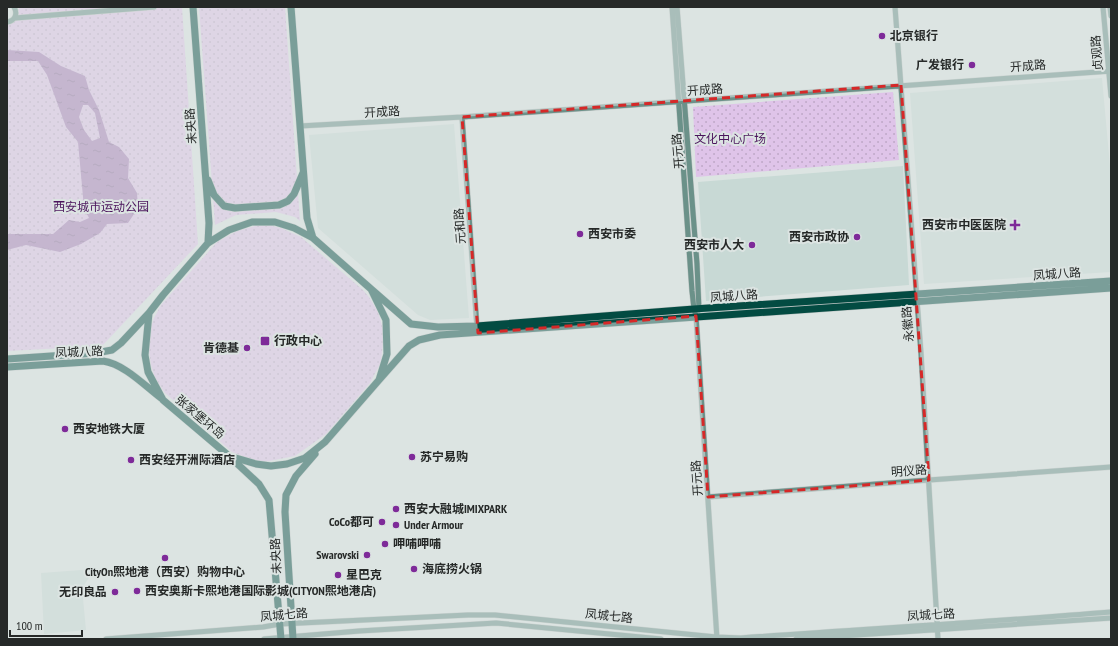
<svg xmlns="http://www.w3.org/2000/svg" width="1118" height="646" viewBox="0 0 1118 646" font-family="'PT Sans Narrow','Noto Sans SC',sans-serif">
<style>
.built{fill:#c8d9d5}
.park{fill:url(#park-dots)}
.water{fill:url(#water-ripples);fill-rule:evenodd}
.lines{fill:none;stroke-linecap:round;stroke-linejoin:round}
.minor-casing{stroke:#bbc2c1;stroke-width:6}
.major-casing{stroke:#bbc2c1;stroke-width:8}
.minor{stroke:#6b9189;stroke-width:5}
.major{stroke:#034b42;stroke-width:7}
.marked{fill:none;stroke:#d62828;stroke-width:3;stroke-dasharray:8 5;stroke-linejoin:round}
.poi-dot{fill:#7e2a99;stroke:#dce4e2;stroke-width:1.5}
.labels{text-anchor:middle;stroke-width:4;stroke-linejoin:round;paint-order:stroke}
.poi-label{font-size:12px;font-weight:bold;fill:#262928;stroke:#dce4e2;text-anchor:start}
.street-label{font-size:12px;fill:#262928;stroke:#dce4e2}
.park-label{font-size:12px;fill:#4a145c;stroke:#dce4e2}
</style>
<defs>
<pattern id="park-dots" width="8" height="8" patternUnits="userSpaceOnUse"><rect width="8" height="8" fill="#dfc4e9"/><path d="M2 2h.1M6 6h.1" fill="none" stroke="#bfa8c8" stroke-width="1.8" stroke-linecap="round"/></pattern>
<pattern id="water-ripples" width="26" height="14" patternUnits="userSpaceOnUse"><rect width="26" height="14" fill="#a97fb9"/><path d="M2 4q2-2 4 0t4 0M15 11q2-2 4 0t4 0" fill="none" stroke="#896896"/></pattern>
</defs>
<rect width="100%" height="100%" fill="#dce4e2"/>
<path class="built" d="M1102,78L1111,177V272L924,284L910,93Z
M454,124L469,318L430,320L418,315L318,228L309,135Z
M903,166L909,285L706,301L698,182Z
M95,569L82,588L86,630L44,634L41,573Z"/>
<path class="park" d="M19,7H182L198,244L102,346L7,351V24L18,15Z
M199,7H285L300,221L295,217L276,212L236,215L215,225Z
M893,92L899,160L696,177L693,107Z
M255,226H272L281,228L301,237L363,290L369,297L378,312L383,329V342L382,353L380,364L370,383L326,434L295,456L264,462L247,458L232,452L165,393L155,378L151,365L148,342L150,330L154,318L161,305L217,242L237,231Z"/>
<path class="water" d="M7,50L39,52L61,66L85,76L89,90L99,110L109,142L119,147L129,159L128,178L137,193L138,208L128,223L107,224L100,233L81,244L60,252L26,245L7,250V234H53L69,220L80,222L89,218L84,208L78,142L66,127L47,75L38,61H7ZM83,105H88L95,113L100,138L92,141L84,130L79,117Z"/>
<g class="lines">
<g class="minor-casing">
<path id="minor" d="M672,7L692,291L694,309L696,316L717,639
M677,7L697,264L699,310
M895,7L921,353L938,639
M1103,7L1111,96
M1110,7L1111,16
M15,18L154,7
M7,22C15,21 18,14 14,7
M462,117L477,328
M300,126L462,117L1111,71
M708,497L929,480L1111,467
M106,639L263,627L280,624L468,615H495L716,637L741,638C865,629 988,622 1111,612
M264,639L359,631L496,623L661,639
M796,639L1111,618"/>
</g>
<g class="major-casing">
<path id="major" d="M193,7L209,223L208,243
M291,7L307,218L313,238
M208,180L214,195L224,206L235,208L279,205L288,201L294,194L303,173
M252,222H275L294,228L313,238L371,289L386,320L387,354L379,380L325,442L305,458L287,464L271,466L256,464L229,456L163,400L148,372L145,355L149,313L163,295L208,243L229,230Z
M371,289L411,324L438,327L477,326L694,309L1111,281
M7,359L96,353L112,350L121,343L149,313
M7,367L103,361C124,364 144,385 161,398
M379,380L409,346L419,340L440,335L1111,288
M230,457L259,484L269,500L281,639
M293,639L285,512L286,495L296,476L315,454"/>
</g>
<use href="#minor" class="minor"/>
<use href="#major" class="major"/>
</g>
<path d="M0 0H1118V646H0ZM901,85L929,480L708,497L696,316L478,333L462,117Z" fill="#dce4e2" fill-opacity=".55" fill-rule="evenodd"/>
<path class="marked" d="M901,85L929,480L708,497L696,316L478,333L462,117Z"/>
<g class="poi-dot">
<circle cx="882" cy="36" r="4"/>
<circle cx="972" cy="65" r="4"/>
<path d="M1013 219h4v4h4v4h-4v4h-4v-4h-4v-4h4z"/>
<circle cx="580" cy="234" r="4"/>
<circle cx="857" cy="237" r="4"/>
<circle cx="752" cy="245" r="4"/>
<rect x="260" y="336" width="10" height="10" rx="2"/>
<circle cx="247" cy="348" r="4"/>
<circle cx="65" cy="429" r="4"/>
<circle cx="412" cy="457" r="4"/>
<circle cx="131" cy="460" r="4"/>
<circle cx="396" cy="509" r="4"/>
<circle cx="382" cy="522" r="4"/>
<circle cx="396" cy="525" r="4"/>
<circle cx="385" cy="544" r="4"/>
<circle cx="367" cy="555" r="4"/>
<circle cx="165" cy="558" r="4"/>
<circle cx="414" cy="569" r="4"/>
<circle cx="338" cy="575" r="4"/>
<circle cx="137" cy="591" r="4"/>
<circle cx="115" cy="592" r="4"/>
</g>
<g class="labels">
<g class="poi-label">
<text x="890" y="40">北京银行</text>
<text x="964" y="69" text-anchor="end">广发银行</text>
<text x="1006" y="229" text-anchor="end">西安市中医医院</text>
<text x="588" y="238">西安市委</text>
<text x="849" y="241" text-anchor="end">西安市政协</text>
<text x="744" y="249" text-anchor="end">西安市人大</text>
<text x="274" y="345">行政中心</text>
<text x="239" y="352" text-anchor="end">肯德基</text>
<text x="73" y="433">西安地铁大厦</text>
<text x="420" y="461">苏宁易购</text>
<text x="139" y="464">西安经开洲际酒店</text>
<text x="404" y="513">西安大融城IMIXPARK</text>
<text x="374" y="526" text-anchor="end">CoCo都可</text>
<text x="404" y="529">Under Armour</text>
<text x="393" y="548">呷哺呷哺</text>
<text x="359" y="559" text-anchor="end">Swarovski</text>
<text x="422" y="573">海底捞火锅</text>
<text x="165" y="576" text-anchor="middle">CityOn熙地港（西安）购物中心</text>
<text x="346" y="579">星巴克</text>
<text x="145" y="595">西安奥斯卡熙地港国际影城(CITYON熙地港店)</text>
<text x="107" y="596" text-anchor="end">无印良品</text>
</g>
<g class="street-label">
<text transform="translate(1097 53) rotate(-95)" y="4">贞观路</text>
<text transform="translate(1028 66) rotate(-4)" y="4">开成路</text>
<text transform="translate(705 90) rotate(-4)" y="4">开成路</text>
<text transform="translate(382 112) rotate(-3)" y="4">开成路</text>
<text transform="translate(191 126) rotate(-94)" y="4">未央路</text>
<text transform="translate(678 151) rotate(-95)" y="4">开元路</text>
<text transform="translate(460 226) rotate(-94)" y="4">元和路</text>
<text transform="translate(1057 274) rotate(-4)" y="4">凤城八路</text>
<text transform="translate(734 296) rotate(-4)" y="4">凤城八路</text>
<text transform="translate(908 324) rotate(-95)" y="4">永徽路</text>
<text transform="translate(79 352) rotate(-2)" y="4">凤城八路</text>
<text transform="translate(200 417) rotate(40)" y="4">张家堡环岛</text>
<text transform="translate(909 471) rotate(-4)" y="4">明仪路</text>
<text transform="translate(697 478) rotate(-94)" y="4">开元路</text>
<text transform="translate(276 556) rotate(-93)" y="4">未央路</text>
<text transform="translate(284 615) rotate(-5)" y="4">凤城七路</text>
<text transform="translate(931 615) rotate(-3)" y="4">凤城七路</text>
<text transform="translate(609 616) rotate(6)" y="4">凤城七路</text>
</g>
<g class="park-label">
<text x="730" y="143">文化中心广场</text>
<text x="101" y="211">西安城市运动公园</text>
</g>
</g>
<rect width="1118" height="646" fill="none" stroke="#262928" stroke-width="16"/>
<path d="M10 630v6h72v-6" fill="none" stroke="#262928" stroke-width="2"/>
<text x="16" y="630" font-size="12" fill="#262928" stroke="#dce4e2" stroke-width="3" paint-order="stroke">100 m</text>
</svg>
